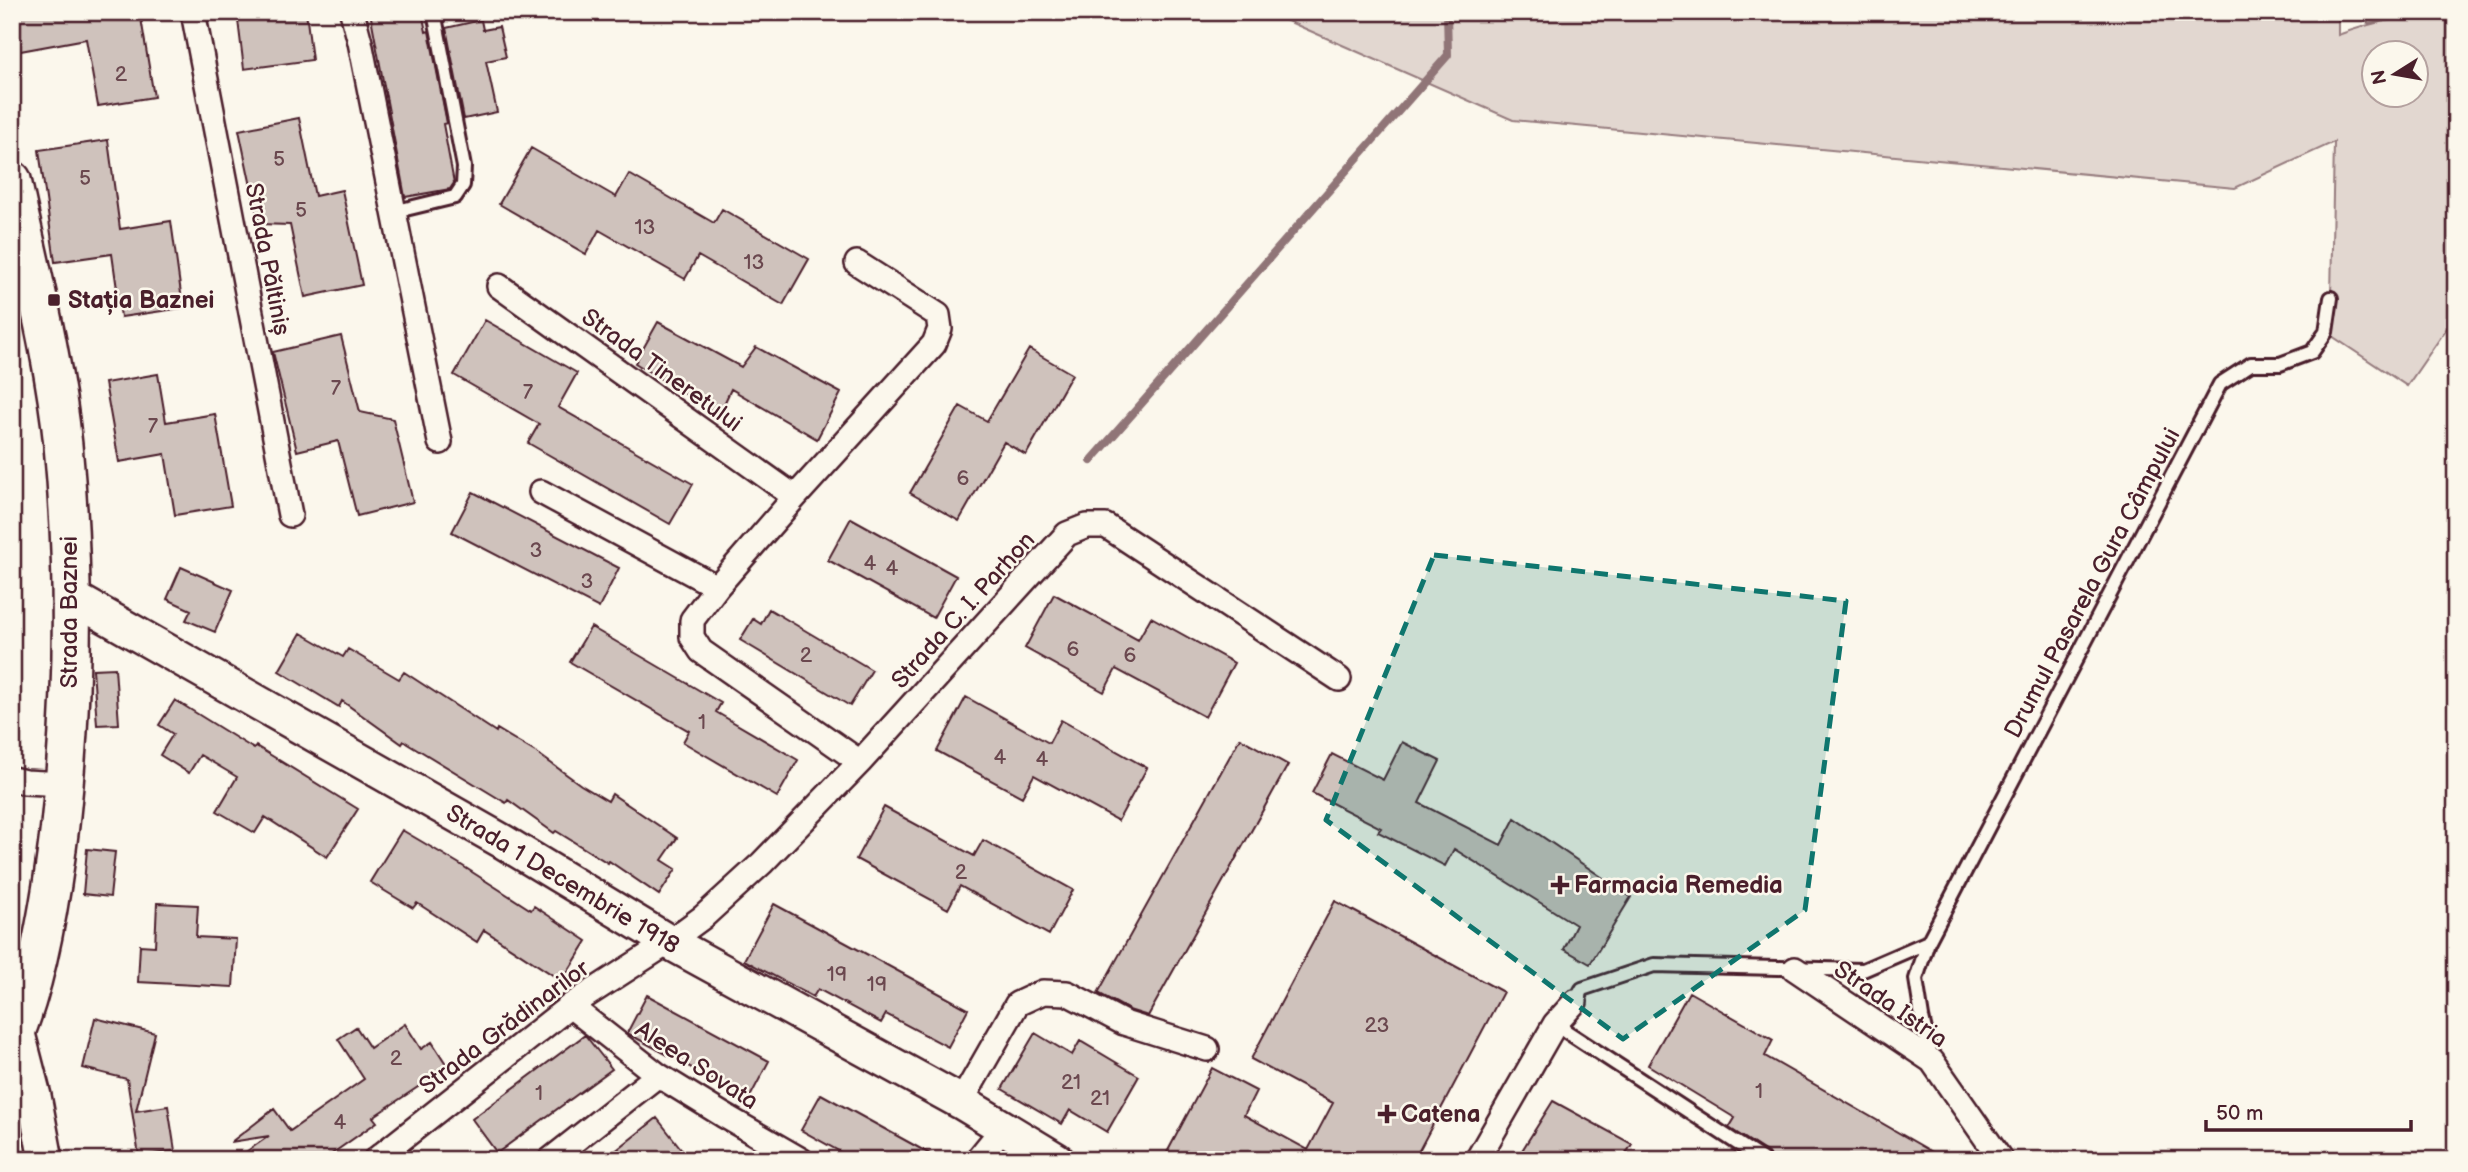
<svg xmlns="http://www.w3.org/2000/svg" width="2468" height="1172" viewBox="0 0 2468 1172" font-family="'Balsamiq Sans',sans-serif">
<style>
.grass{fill:#e2d7d0;stroke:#967b7e;stroke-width:2;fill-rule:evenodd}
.water{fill:url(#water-ripples);stroke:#907477;stroke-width:2}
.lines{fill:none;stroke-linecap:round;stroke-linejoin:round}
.stream{stroke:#907477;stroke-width:8}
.building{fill:#cfc2bc;stroke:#4a1f2b;stroke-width:2}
.lane-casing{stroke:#4a1f2b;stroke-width:18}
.street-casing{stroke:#4a1f2b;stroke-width:28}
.secondary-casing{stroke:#4a1f2b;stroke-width:38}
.primary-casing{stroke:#4a1f2b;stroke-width:42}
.lane{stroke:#fbf7ec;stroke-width:12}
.street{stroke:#fbf7ec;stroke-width:23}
.secondary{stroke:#fbf7ec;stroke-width:33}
.primary{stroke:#fbf7ec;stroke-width:37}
.marked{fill:#0f766e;fill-opacity:0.2;stroke:#0f766e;stroke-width:5;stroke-dasharray:14 9;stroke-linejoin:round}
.poi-dot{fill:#4a1f2b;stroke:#fbf7ec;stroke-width:2.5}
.labels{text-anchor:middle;stroke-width:5;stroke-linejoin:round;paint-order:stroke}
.number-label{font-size:21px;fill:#6b484f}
.street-label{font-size:24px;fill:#4a1f2b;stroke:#fbf7ec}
.poi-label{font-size:24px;font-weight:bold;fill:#4a1f2b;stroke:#fbf7ec;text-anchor:start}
</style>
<defs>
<pattern id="water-ripples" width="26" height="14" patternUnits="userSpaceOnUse" patternTransform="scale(1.75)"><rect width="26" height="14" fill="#bfadaa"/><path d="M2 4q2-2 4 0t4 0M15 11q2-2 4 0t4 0" fill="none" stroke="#9d8c8b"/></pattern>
</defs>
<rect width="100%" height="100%" fill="#fbf7ec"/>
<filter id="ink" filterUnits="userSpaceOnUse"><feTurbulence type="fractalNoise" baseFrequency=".0143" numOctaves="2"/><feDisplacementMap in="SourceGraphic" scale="14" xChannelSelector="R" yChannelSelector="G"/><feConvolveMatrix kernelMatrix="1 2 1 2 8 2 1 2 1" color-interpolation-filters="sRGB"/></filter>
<g filter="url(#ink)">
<path class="grass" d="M1267,12H2338V35C2376,21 2416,12 2456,12V315L2407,386L2326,332L2331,298L2334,142L2235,188L1513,120ZM2374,52H2416V94H2374Z"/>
<path class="water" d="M2357,12H2436L2369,24Z"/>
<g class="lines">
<path class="stream" d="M1091,461L1448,55L1447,12"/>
</g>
<path class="building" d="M12,12H140L154,97L98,106L86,39L15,52Z
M237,12H306L312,60L244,69Z
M370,12H422L426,32L429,31L447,123L443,124L454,183L450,189L405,197Z
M481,20L483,30L499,27L506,57L486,61L497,112L464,119L446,28Z
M299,118L315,196L342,190L362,285L305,297L290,225L259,224L239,130Z
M108,140L120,229L171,221L183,308L121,317L112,254L55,262L39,150Z
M531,148L616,197L629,174L714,223L722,209L809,259L783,305L698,256L685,279L599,230L586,254L499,204Z
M485,320L577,373L558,407L693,484L670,524L528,443L539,424L454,375Z
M658,322L741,367L756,347L841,393L817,439L731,389L719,415L635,363Z
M341,336L360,412L393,419L413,502L357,516L338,441L297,451L273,352Z
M1029,349L1072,374L1026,455L1004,442L959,521L910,493L960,406L987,421Z
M158,374L166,422L215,414L231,506L175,515L165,454L119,462L105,383Z
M473,492L619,568L599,608L452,532Z
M851,518L956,576L933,618L828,560Z
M181,567L233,590L215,632L186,620L191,610L167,599Z
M1054,594L1138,640L1151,617L1234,663L1205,717L1116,669L1104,692L1025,648Z
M769,609L872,670L850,706L740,640L753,619L761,624Z
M591,627L721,703L716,712L798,760L777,797L683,742L689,731L570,662Z
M301,633L343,657L348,649L399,679L404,672L496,732L497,729L537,753L581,785L608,801L612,794L677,838L662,860L676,869L659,895L609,861L608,863L556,831L554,833L508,800L506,803L404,741L402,744L342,701L339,707L279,671Z
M115,668L119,724L97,725L93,669Z
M966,697L1049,743L1061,720L1147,768L1118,821L1034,775L1022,797L937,751Z
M175,700L254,749L256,746L358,809L327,857L265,817L255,833L217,811L237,777L200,755L189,773L160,755L173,734L159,725Z
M1240,738L1288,765L1148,1016L1129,1010L1098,993Z
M1402,742L1440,761L1419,803L1501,845L1515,818L1631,897L1590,964L1564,949L1576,925L1454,849L1445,866L1378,832L1381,828L1312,793L1332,754L1383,780Z
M884,807L974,856L983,840L1073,890L1049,935L960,886L948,909L856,859Z
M402,830L458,863L531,910L534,906L587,941L562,981L484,930L477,942L417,903L413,908L370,882Z
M87,849L115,852L110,897L83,894Z
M1335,901L1503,992L1414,1160H1163L1212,1068L1256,1091L1244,1115L1308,1150L1333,1103L1251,1059Z
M157,903L198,905L196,937L236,939L233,987L138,982L140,945L155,946Z
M774,904L968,1009L948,1047L886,1014L881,1023L818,989L813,997L744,960Z
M1689,992L1773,1040L1765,1056L1946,1160L1771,1159L1768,1153L1729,1128L1735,1118L1648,1065Z
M647,995L769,1061L749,1099L627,1033Z
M95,1018L155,1033L136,1111L168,1106L175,1151L139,1156L127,1079L83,1068Z
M405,1024L421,1049L432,1042L448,1067L373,1117L377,1122L323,1160H234L269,1136L231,1142L274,1109L290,1131L364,1079L338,1039L356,1027L370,1048Z
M1035,1033L1072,1055L1080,1041L1139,1076L1107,1132L1070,1110L1062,1124L1002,1089Z
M585,1035L612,1069L497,1153L472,1119Z
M821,1094L941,1160H855L801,1130Z
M1553,1101L1632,1144L1622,1160H1516Z
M657,1118L690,1160H604Z"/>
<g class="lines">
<g class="lane-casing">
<path id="lane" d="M393,212L455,197L463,185L464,167L434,12
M1575,1002L1582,989L1654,965L1863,970L1928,942
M1555,1024L1763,1160
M1932,1061L1922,1017L1916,979L1928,942L2220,384L2251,364H2280L2312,352L2326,332L2331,298"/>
</g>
<g class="street-casing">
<path id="street" d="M193,12L290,515
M352,12L360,42L440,442
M857,263L938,315L940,329L934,344L795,497L717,587L692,620V637L701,651L860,762
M499,286L795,497
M541,492L717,587
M12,779L25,782L64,784
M1795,969L1932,1061L1999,1157L1997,1160
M570,1006L658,1075L723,1115L801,1160
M961,1102L1017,1004L1043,992L1067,993L1124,1023L1207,1049
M375,1160L570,1006L669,942L703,917L762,863L860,762L1067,534L1087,526H1106L1339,679
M550,1160L658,1075
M977,1160L1003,1128
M1477,1160L1555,1024L1575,1002"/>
</g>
<g class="secondary-casing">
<path id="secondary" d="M70,596L502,841L669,942L961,1102L1057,1160
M17,1030L34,1096L46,1160"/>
</g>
<g class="primary-casing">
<path id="primary" d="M12,180C30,267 54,356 63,445C75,571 74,699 60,825C52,894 39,979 12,1042"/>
</g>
<use href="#lane" class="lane"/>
<use href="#street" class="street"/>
<use href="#secondary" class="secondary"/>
<use href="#primary" class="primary"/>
</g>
</g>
<path class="marked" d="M1434,555L1846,601L1805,910L1623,1039L1326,820Z"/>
<g class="poi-dot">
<rect x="47" y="293" width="14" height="14" rx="3.5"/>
<path d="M1556.5 874.5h7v7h7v7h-7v7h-7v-7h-7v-7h7z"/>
<path d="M1383.5 1103.5h7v7h7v7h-7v7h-7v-7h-7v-7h7z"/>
</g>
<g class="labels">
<g class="number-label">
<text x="121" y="81">2</text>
<text x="279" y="166">5</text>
<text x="85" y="185">5</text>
<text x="301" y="217">5</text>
<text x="645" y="234">13</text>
<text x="754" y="269">13</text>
<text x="336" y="395">7</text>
<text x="528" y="399">7</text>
<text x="153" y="433">7</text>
<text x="963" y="485">6</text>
<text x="536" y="557">3</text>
<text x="870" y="570">4</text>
<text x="892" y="575">4</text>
<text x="587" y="588">3</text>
<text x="1073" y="656">6</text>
<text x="806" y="662">2</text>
<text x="1130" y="662">6</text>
<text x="702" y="729">1</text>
<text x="1000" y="764">4</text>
<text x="1042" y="766">4</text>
<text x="961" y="879">2</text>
<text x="837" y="981">19</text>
<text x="877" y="991">19</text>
<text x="1377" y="1032">23</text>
<text x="396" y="1065">2</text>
<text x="1071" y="1089">21</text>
<text x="1759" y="1098">1</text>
<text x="539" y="1100">1</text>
<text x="1100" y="1105">21</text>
<text x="340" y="1129">4</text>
</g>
<g class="street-label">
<text transform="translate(268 259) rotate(79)" y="8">Strada Păltiniș</text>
<text transform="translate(662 370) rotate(36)" y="8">Strada Tineretului</text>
<text transform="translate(2092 583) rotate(-62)" y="8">Drumul Pasarela Gura Câmpului</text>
<text transform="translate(963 610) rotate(-48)" y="8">Strada C. I. Parhon</text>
<text transform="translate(69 612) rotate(-90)" y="8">Strada Baznei</text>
<text transform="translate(563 879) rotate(31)" y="8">Strada 1 Decembrie 1918</text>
<text transform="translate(1891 1004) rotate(35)" y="8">Strada Istria</text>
<text transform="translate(504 1027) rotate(-37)" y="8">Strada Grădinarilor</text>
<text transform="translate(697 1065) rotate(33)" y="8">Aleea Sovata</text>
</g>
<g class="poi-label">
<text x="68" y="308">Stația Baznei</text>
<text x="1574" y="893">Farmacia Remedia</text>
<text x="1401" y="1122">Catena</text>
</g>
</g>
<rect width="2468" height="1172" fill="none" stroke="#fbf7ec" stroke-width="42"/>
<rect x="21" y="21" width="2426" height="1130" fill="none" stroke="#4a1f2b" stroke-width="2.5" filter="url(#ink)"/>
<g transform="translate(2395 74) rotate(259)"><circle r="33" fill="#fbf7ec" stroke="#b4a19f" stroke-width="2"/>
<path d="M0-5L12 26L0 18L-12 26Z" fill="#4a1f2b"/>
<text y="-10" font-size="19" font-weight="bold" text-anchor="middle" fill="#4a1f2b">N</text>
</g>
<path d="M2206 1120v10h205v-10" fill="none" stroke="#4a1f2b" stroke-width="3.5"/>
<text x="2216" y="1120" font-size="21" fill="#4a1f2b" stroke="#fbf7ec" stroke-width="5" paint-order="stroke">50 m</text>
</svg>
